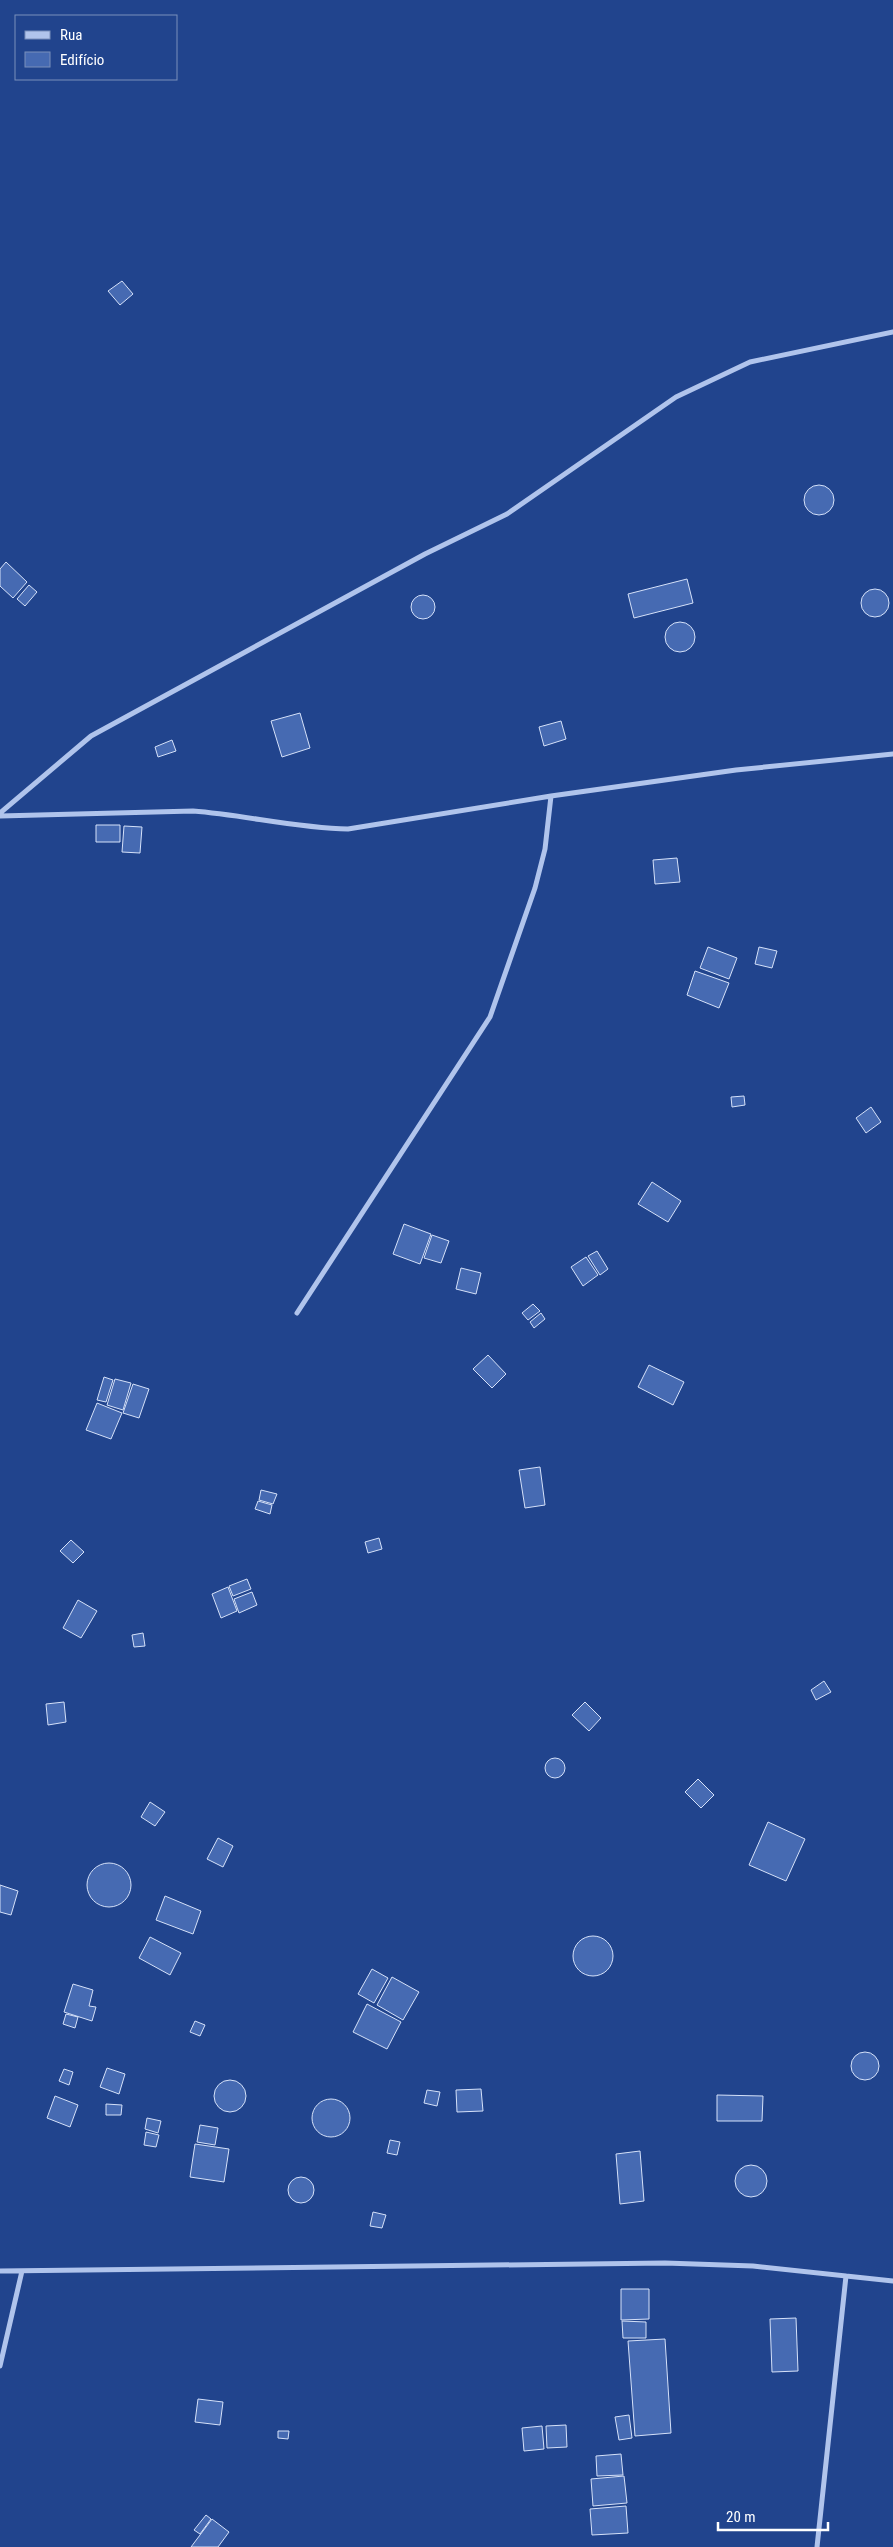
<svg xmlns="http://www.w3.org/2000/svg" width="893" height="2547" viewBox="0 0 893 2547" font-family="'Roboto Condensed',sans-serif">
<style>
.building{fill:#466ab2;stroke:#d5e1f9}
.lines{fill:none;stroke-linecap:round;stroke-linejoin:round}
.street{stroke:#b0c4ec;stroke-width:5}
</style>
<rect width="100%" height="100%" fill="#21448d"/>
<path class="building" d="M122,281L133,294L120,305L108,291Z
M804 500a15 15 0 1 1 30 0a15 15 0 1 1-30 0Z
M6,562L27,582L13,598L0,586V569Z
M687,579L693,603L634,618L628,594Z
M29,585L37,592L25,606L17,599Z
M861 603a14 14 0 1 1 28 0a14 14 0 1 1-28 0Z
M411 607a12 12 0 1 1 24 0a12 12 0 1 1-24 0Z
M665 637a15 15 0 1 1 30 0a15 15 0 1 1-30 0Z
M300,713L310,748L282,757L271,721Z
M561,721L566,739L544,746L539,727Z
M172,740L176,751L158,757L155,747Z
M96,825H120V842H96Z
M124,826L142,827L140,853L122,852Z
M677,858L680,882L655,884L653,860Z
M708,947L737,958L729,979L700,968Z
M759,947L777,951L772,968L755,964Z
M695,971L729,983L719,1008L687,995Z
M744,1096L745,1105L732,1107L731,1097Z
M871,1107L881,1122L866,1133L856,1118Z
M652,1182L681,1201L668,1222L638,1204Z
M404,1224L431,1234L420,1264L393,1254Z
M432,1235L449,1241L441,1263L424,1258Z
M597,1251L608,1269L600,1275L588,1256Z
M586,1257L598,1275L583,1286L571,1267Z
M461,1268L481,1273L476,1294L456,1289Z
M533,1304L540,1311L528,1320L522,1313Z
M541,1313L545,1319L534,1328L530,1322Z
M488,1355L506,1374L492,1388L473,1369Z
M649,1365L684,1382L673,1405L638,1387Z
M104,1377L113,1380L106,1402L97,1400Z
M115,1379L131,1383L123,1410L107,1405Z
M133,1384L149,1389L139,1418L123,1413Z
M97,1403L122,1413L111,1439L86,1430Z
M540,1467L545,1505L525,1508L519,1470Z
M261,1490L277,1494L273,1504L259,1500Z
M258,1501L272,1505L270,1514L255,1509Z
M379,1538L382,1549L368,1553L365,1542Z
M71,1540L84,1552L73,1563L60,1551Z
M247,1579L251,1589L233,1596L229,1586Z
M228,1587L237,1611L221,1618L212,1594Z
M252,1592L257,1605L239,1613L234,1599Z
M78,1600L97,1611L81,1638L63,1628Z
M143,1633L145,1646L134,1647L132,1635Z
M824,1681L831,1692L816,1700L811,1690Z
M64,1702L66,1722L48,1725L46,1704Z
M585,1702L601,1718L589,1731L572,1715Z
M545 1768a10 10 0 1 1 20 0a10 10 0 1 1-20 0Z
M698,1779L714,1795L701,1808L685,1792Z
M150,1802L165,1812L155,1826L141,1817Z
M768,1822L805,1839L786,1881L749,1865Z
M218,1838L233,1846L223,1867L207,1859Z
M87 1885a22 22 0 1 1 44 0a22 22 0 1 1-44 0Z
M0,1885L18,1891L11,1915L0,1912Z
M165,1896L201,1911L193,1934L156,1920Z
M573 1956a20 20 0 1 1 40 0a20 20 0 1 1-40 0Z
M150,1937L181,1953L170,1975L139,1958Z
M372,1969L388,1978L374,2003L358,1994Z
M392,1977L419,1992L403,2020L377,2005Z
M73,1984L93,1990L89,2006L96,2007L92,2021L64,2012Z
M367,2004L401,2022L387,2049L353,2032Z
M66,2014L78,2017L75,2028L63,2024Z
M195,2021L205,2025L200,2036L190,2032Z
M851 2066a14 14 0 1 1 28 0a14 14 0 1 1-28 0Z
M107,2068L125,2074L119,2094L100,2087Z
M64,2069L73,2072L69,2085L59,2081Z
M214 2096a16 16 0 1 1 32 0a16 16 0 1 1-32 0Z
M481,2089L483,2111L457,2112L456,2090Z
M427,2090L440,2092L437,2106L424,2103Z
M717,2095L763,2096L762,2121H717Z
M55,2096L78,2105L70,2127L47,2118Z
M312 2118a19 19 0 1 1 38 0a19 19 0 1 1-38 0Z
M106,2104L122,2105L121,2115H106Z
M147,2118L161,2121L158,2133L145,2129Z
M200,2125L218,2128L215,2145L197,2142Z
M146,2132L159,2135L156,2147L144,2145Z
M390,2140L400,2142L397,2155L387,2153Z
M195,2144L229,2149L224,2182L190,2177Z
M640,2151L644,2201L620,2204L616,2154Z
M735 2181a16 16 0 1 1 32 0a16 16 0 1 1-32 0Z
M288 2190a13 13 0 1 1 26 0a13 13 0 1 1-26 0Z
M373,2212L386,2215L382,2228L370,2226Z
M621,2289H649V2319L621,2320Z
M796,2318L798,2371L772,2372L770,2319Z
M622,2321L646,2322V2338H623Z
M665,2339L671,2433L635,2436L628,2341Z
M198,2399L223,2402L220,2425L195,2422Z
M629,2415L632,2438L619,2440L615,2417Z
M566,2425L567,2447L547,2448L546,2426Z
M542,2426L544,2449L524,2451L522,2428Z
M278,2431H289L288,2439L278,2438Z
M621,2454L623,2475L597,2476L596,2456Z
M624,2476L627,2503L593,2506L591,2479Z
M626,2506L628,2533L592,2535L590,2509Z
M206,2515L211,2519L200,2534L194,2530Z
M212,2519L229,2532L218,2547H191Z"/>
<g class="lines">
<path class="street" d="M0,813L91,736L425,554L507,514L676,397L750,362L893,332
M0,816L193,811C245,815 296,828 348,829L551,796L736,770L893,754
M297,1313L490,1017L535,888L545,849L551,796
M0,2271L665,2263L753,2266L893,2281
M0,2366L22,2271
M817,2547L846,2276"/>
</g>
<rect x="15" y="15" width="162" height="65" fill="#21448d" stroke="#7a8fbb"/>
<rect x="25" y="31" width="25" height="8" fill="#b0c4ec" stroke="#7a8fbb"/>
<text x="60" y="40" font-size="15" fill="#ffffff">Rua</text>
<rect x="25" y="52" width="25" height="15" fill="#466ab2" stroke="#7a8fbb"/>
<text x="60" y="65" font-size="15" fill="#ffffff">Edifício</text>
<path d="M718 2522v8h110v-8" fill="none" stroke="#ffffff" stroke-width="2.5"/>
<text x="726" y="2522" font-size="15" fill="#ffffff" stroke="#21448d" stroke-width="4" paint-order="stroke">20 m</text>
</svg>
